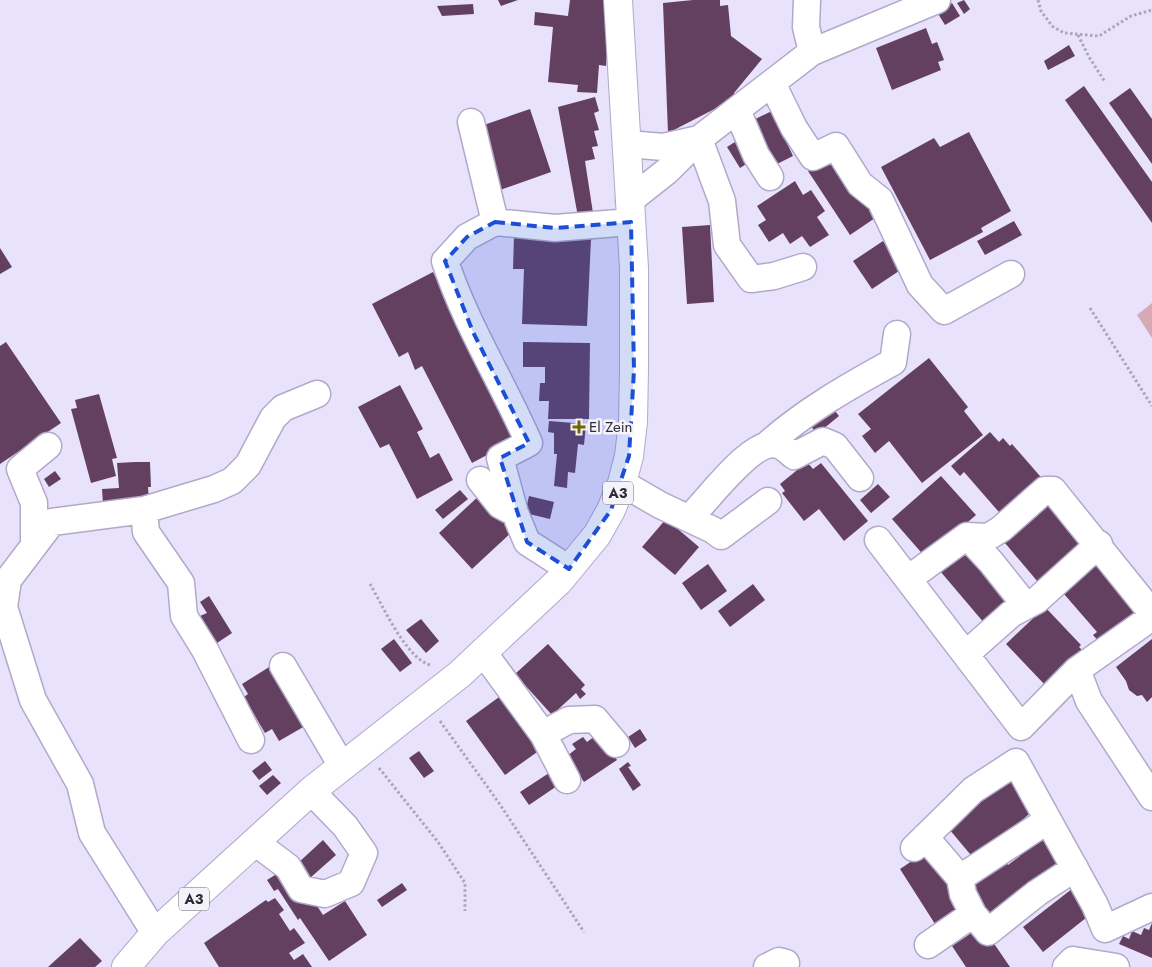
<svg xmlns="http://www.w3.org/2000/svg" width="1152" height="967" viewBox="0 0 1152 967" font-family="Jost,sans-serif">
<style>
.green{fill:#d5aab4}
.building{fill:#644060}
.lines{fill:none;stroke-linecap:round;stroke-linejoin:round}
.minor-casing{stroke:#b1a9c9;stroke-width:29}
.highway-casing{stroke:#b1a9c9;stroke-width:30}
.path{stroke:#aba5bb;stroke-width:3;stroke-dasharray:2.5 2.5;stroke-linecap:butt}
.minor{stroke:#fff;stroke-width:26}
.highway{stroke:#fff;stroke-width:28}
.marked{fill:#1d4ed8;fill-opacity:0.2;stroke:#1d4ed8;stroke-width:4;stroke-dasharray:10 6;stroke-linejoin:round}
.poi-dot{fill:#6f6700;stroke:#f4f3fa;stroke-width:2}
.labels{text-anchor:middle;stroke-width:5;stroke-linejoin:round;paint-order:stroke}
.shield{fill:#f4f3fa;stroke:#696772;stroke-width:1}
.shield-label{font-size:14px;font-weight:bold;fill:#2e2b38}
.poi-label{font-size:15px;fill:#2e2b38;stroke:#f4f3fa;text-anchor:start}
</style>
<rect width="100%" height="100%" fill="#e9e2fd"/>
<path class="green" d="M1152,303V338L1137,315Z"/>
<path class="building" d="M498,0H518L501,6Z
M570,0H612L606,66L599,65L597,93L577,92L578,85L548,82L553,27L534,25L535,12L568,16Z
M693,0H720V6L728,5L731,36L762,59L734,93V99L668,133L663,3Z
M964,0L970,9L964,14L957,3Z
M952,3L960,16L945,25L937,12Z
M473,4L474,14L442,16L437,6Z
M926,28L932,44L937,42L944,60L938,62L941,70L892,90L876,48Z
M1069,45L1075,56L1048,70L1044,61Z
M1084,86L1152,182V223L1065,100Z
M1130,88L1152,119V164L1109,103Z
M595,97L599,111L594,113L599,130L594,131L598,146L592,147L595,159L585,161L593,213L578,217L558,107Z
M530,109L551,172L500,190L478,127Z
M772,111L793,156L771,167L749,122Z
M969,132L1011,211L981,228L983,232L930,260L881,167L934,138L940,147Z
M738,140L751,161L740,168L727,147Z
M833,155L875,218L850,235L808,171Z
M795,181L803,195L811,190L825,211L817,217L829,235L810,247L802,236L790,244L783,233L769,242L758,225L766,220L757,206Z
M1014,221L1022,235L985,255L977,241Z
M710,225L714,302L687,304L682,227Z
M514,236L591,239L587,326L522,324L524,269H513Z
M883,241L902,269L872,289L853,261Z
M0,248L12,267L0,274Z
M433,272L519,438L472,463L422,366L415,370L408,352L399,357L372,304Z
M6,342L61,423L0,464V346Z
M523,342L590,343L589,419H548L549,401H539L540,383H545V367H523Z
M929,358L968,407L964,411L983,435L922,483L889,441L875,453L862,436L871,429L858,414Z
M400,385L423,429L417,432L430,458L439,453L453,480L417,499L389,444L380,448L358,407Z
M99,394L117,458L112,459L116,476L91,483L71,409L77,408L75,400Z
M831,406L839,416L817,434L809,424Z
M549,421L586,424L584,445L578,444L575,473L568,472L567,488L554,486L557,454H554V433L548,432Z
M990,432L999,442L1003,438L1010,446L1012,444L1046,483L1005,519L964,472L960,476L951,466Z
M135,462H150L151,487H148L149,501L103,504L102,489L119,488L117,463Z
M807,462L813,469L821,463L868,521L844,541L819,509L804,521L782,493L785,491L780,484Z
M55,471L61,479L49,487L44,479Z
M941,476L976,515L926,558L892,519Z
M878,484L890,497L871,513L860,500Z
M460,490L468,499L443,519L435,510Z
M482,493L515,529L472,569L439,533Z
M529,496L554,502L550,519L525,513Z
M1048,503L1085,545L1043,588L1005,543L1038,515L1036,513Z
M666,519L699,547L675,575L642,547Z
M966,549L1013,600L985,624L940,571Z
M1101,561L1142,608L1101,644L1093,635L1097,632L1064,594Z
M708,564L727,591L701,610L682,583Z
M753,584L765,600L730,627L718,611Z
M209,596L232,633L217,643L200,616L207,613L200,602Z
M1045,607L1081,645L1079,647L1085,653L1046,686L1006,644Z
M421,619L439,641L426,653L406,630Z
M394,639L412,663L400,672L381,649Z
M1152,639V697L1147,702L1142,695L1137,696L1129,690L1126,681L1116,667Z
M548,644L585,685L581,689L586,694L580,699L576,693L552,715L515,674Z
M274,664L312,722L279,741L272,729L265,733L244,697L248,694L242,684Z
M506,692L540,750L505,775L466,721Z
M640,729L647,740L635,748L628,737Z
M599,733L617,760L584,782L567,756L576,749L572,744L583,737L587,742Z
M419,751L434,771L424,778L409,758Z
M265,761L272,770L259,780L252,771Z
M628,762L631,766L628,767L641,785L633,791L619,769Z
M1016,771L1035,809L975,860L949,829Z
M549,773L557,786L529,805L520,792Z
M273,775L281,783L267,795L259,786Z
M1049,835L1067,860L986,918L966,889L1006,861L1008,865L1020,856L1016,851L1034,838L1038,843Z
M323,840L336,855L310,878L298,863Z
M930,849L966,903L935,924L900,869Z
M283,870L310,895L323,915L345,901L367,935L329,961L300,918L298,920L278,889L274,891L267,880Z
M402,883L407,890L382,907L377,900Z
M1077,885L1096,910L1043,952L1023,927Z
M275,898L284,910L279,914L290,931L294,928L305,943L289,953L294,960L303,954L312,967H219L204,943L266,900L268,902Z
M1152,923V958L1119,944L1123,936L1129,939L1132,931L1141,935L1144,928L1149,930Z
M982,926L1010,967H966L952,946Z
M80,938L102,961L95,967H48Z"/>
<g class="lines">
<g class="minor-casing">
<path id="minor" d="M807,0L806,27L812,52
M772,83L794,128L813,157L836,146L860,184L880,200L920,285L944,311L1011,274
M737,110L756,155L770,177
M471,122L495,222L555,228L631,222
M628,144L663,147L699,139L812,52L937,0
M629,201L667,171L699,139L722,201L727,245L751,279L774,276L803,267
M495,222L467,237L445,261C466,325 502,381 529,443L500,458L515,513L527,542L569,569
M768,444C805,411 849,386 893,362L897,334
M480,480L500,505L515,513
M622,483L660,505L713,530L721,536L768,501
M144,510L146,532L181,583L184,616L205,650L251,740
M689,518C707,502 752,437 778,445C783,446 789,452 794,456L823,441L835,446L860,478
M967,536L991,562L1026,606
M878,540L1021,727L1077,670
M34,545V503L20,469L48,446
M908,579L967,536L988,537L1001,529L1045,490H1053L1152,613
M1152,617L1077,670L1089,701L1152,797
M483,652L543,734L567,780
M966,654L1011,614L1037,600L1099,544
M283,666L342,766
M543,734L569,720L595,719L616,744
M925,837L960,878
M256,843L288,867L301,889L325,894L351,883L364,853L345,826L311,791
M914,848L973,790L1016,762L1095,905L1105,929L1152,907
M973,914L963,894L960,878L1048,820
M155,933L92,833L80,784L33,700L4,607L8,580L52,522L144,510L214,489L232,481L248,465L273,418L283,408L317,394
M928,945L973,914L988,932L1037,893L1075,868
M767,967L779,961L786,963
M1066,967L1073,960L1116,967"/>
</g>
<g class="highway-casing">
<path id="highway" d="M126,967L155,933L311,791L460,674L559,581L597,535L611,510L622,483L629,456L633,422L634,370V268L618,0"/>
</g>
<path class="path" d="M1038,0L1041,11L1052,26L1064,33L1099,36L1131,16L1152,10
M1078,35L1089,57L1105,82
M1090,308L1152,406
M370,584C383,606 406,658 430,665
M440,721L499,803L584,932
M379,768L438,842L465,883V911"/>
<use href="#minor" class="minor"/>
<use href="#highway" class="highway"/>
</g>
<path class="marked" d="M495,222L555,228L631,222L634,370L629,456L611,510L569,569L527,542L500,458L529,443L473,332L445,261L467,237Z"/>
<path class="poi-dot" d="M576.5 419.5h5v5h5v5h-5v5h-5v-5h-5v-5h5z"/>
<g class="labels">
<g class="shield">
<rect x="603" y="481.5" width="30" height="23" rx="4"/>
<rect x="179" y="887.5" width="30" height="23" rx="4"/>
</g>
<g class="shield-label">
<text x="618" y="498">A3</text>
<text x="194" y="904">A3</text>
</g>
<g class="poi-label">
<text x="589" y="432">El Zein</text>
</g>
</g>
</svg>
